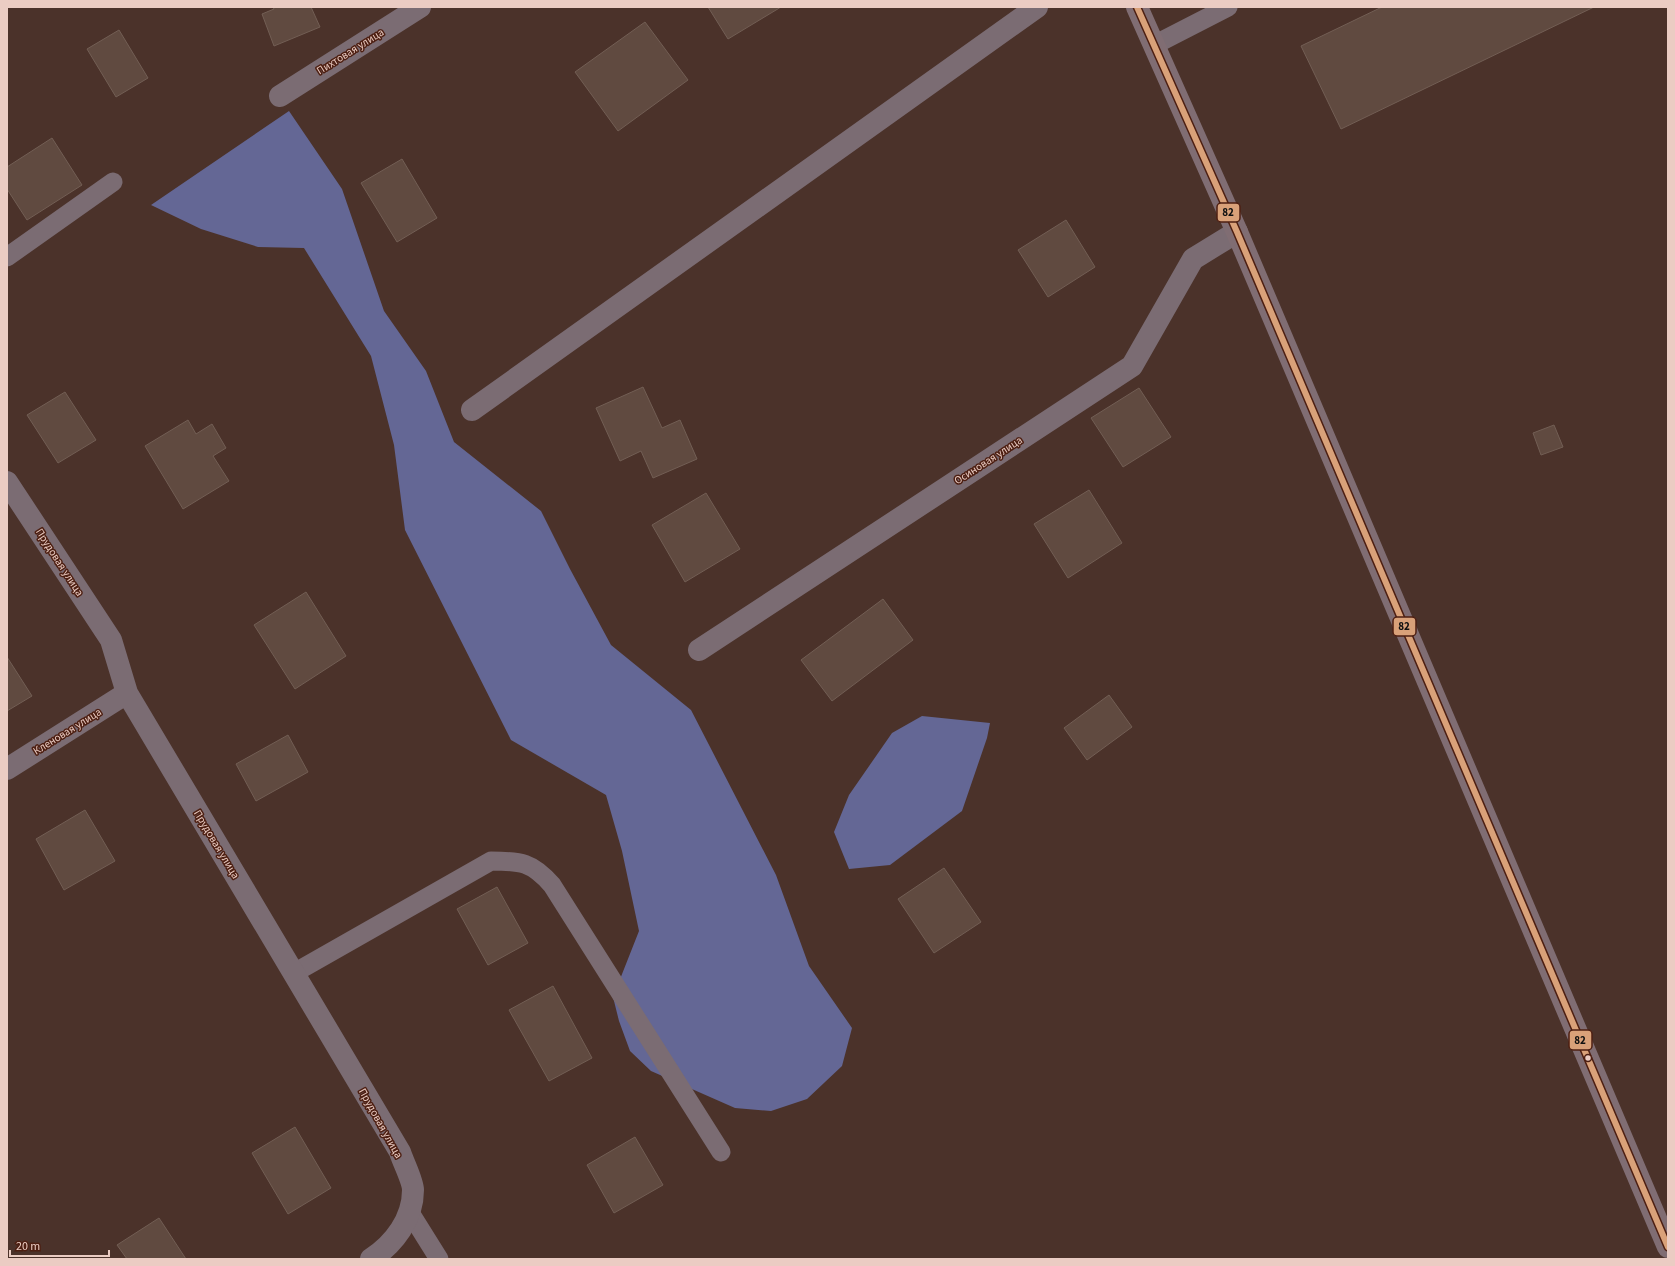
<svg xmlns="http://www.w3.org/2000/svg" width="1675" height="1266" viewBox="0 0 1675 1266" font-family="'Source Sans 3',sans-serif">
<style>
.forest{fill:#646795}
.building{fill:#604a40;stroke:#725e54}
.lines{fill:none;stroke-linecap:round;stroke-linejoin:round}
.lane{stroke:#7b6c73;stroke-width:19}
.street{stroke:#7b6c73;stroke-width:22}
.secondary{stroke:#806d73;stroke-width:22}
.bus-1-casing{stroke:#4d1f12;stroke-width:9}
.bus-1{stroke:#d9a179;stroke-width:6}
.bus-dot{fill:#ebccc3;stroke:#4d1f12;stroke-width:1.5}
.labels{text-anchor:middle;stroke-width:3;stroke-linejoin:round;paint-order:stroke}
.street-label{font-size:11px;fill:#ebccc3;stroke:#4d1f12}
.line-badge{stroke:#4d1f12;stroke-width:1.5}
.pale-badge-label{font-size:11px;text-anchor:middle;font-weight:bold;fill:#111}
</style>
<rect width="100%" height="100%" fill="#4b322a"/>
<path class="forest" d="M289,111L342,189L384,311L426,371L454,442L541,511L570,569L611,645L691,710L776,875L809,966L852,1028L842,1066L807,1099L771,1111L735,1108L651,1071L630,1051L619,1021L613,997L639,931L622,851L606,795L511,740L405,530L394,445L371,356L304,248L258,247L201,229L151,205Z
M922,716L990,723L987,738L962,811L890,865L849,869L834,832L849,795L892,733Z"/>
<path class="building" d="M273,7H311L320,27L274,46L262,14L274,9Z
M708,7H781L728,39Z
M1382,7H1594L1341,129L1301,46Z
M645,22L688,80L618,131L575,72Z
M119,30L148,78L116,97L87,49Z
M52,138L82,185L27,220L7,189V167Z
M402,159L437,218L397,242L361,183Z
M1066,220L1095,267L1048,297L1018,250Z
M643,387L662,428L680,420L697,459L653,478L641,451L620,461L596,408Z
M1139,388L1171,437L1123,467L1091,418Z
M65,392L96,440L58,463L27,415Z
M188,420L196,434L212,424L226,448L213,456L229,481L183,509L145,446Z
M1554,425L1563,447L1541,455L1533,433Z
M1089,490L1122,543L1068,578L1034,524Z
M706,493L740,549L685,582L652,525Z
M306,592L346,656L295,689L254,625Z
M883,599L913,640L832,701L801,660Z
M7,657L32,696L7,711Z
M1109,695L1132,727L1087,760L1064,728Z
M288,735L308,772L256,801L236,764Z
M85,810L115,861L64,890L36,839Z
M944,868L981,922L934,953L898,899Z
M497,887L528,943L488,965L457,909Z
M553,986L592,1058L549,1081L509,1010Z
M295,1127L331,1188L288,1214L252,1153Z
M635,1137L663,1185L614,1213L587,1165Z
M159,1218L186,1259H127L117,1245Z"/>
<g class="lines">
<path class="lane" d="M1154,45L1228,7
M7,257L113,182
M294,973L491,861C521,861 532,862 552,885L721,1152
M409,1211L439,1259"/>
<path class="street" d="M280,96L420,7
M472,410L1037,7
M7,482L111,640L127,693L400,1152C403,1162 413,1181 413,1190C413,1219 394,1244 371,1259
M699,650L1132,366L1193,259L1237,232
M7,769L127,693"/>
<path class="secondary" d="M1137,7L1237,232L1668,1247"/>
<g class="bus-1-casing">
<path id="bus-1" d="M1137,7L1237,232L1668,1247"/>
</g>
<use href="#bus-1" class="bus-1"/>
</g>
<circle class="bus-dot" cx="1588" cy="1058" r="3.5"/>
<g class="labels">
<g class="street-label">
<text transform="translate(350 51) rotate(-32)" y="4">Пихтовая улица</text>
<text transform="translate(988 460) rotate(-33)" y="4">Осиновая улица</text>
<text transform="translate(60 562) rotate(57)" y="4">Прудовая улица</text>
<text transform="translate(67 731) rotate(-32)" y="4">Кленовая улица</text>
<text transform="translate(217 844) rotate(59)" y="4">Прудовая улица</text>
<text transform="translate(381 1123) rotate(61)" y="4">Прудовая улица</text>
</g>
</g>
<g class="line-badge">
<rect x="1217" y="203" width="23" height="19" rx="4" fill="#d9a179"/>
<rect x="1393" y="617" width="23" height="19" rx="4" fill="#d9a179"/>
<rect x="1569" y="1030" width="23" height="20" rx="4" fill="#d9a179"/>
</g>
<g class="pale-badge-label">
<text x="1228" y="216">82</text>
<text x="1404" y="630">82</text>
<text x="1580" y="1044">82</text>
</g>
<rect width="1675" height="1266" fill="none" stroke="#ebccc3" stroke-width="16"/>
<path d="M10 1250v6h99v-6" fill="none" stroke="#ebccc3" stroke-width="2"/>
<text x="16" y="1250" font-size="12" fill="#ebccc3" stroke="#4d1f12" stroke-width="3" paint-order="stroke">20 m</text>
</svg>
